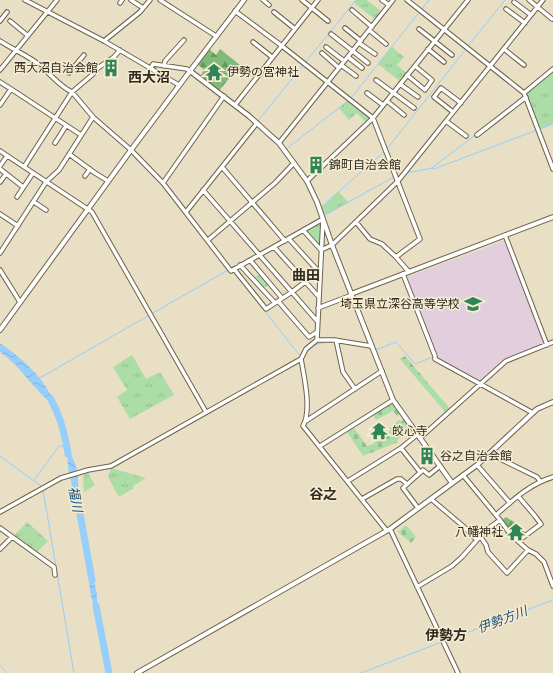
<svg xmlns="http://www.w3.org/2000/svg" width="553" height="673" viewBox="0 0 553 673" font-family="'Fira Sans Condensed','Noto Sans JP',sans-serif">
<style>
.education{fill:#e3cedd}
.grass{fill:url(#grass-tufts)}
.forest{fill:url(#forest-firs)}
.cemetery{fill:url(#cemetery-stones)}
.water{fill:url(#water-waves)}
.lines{fill:none;stroke-linecap:round;stroke-linejoin:round}
.stream{stroke:#96cefc;stroke-width:1}
.river{stroke:#96cefc;stroke-width:7}
.minor-casing{stroke:#6c634b;stroke-width:5.5}
.tertiary-casing{stroke:#6c634b;stroke-width:6}
.minor{stroke:#fff;stroke-width:3.5}
.tertiary{stroke:#fff;stroke-width:4}
.labels{text-anchor:middle;stroke-width:3;stroke-linejoin:round;paint-order:stroke}
.poi-label{font-size:12px;fill:#2e2a20;stroke:#f6ecd1;text-anchor:start}
.water-label{font-size:13px;font-style:italic;fill:#1e5278;stroke:#f6ecd1}
.quarter-label{font-size:14px;font-weight:bold;fill:#2e2a20;stroke:#f6ecd1}
</style>
<defs>
<pattern id="grass-tufts" width="24" height="20" patternUnits="userSpaceOnUse"><rect width="24" height="20" fill="#acdda6"/><path d="M3 7l-1-3M5 7V3M7 7l1-3M15 17l-1-3M17 17v-4M19 17l1-3" fill="none" stroke="#94be8f"/></pattern>
<pattern id="forest-firs" width="22" height="20" patternUnits="userSpaceOnUse"><rect width="22" height="20" fill="#80ba79"/><path d="M5 1l3.5 6h-7zM16 11l3.5 6h-7z" fill="#699763"/></pattern>
<pattern id="cemetery-stones" width="16" height="16" patternUnits="userSpaceOnUse"><rect width="16" height="16" fill="#acdda6"/><path d="M2 7V4a2 2 0 0 1 4 0v3zM10 15v-3a2 2 0 0 1 4 0v3z" fill="#94be8f"/></pattern>
<pattern id="water-waves" width="16" height="10" patternUnits="userSpaceOnUse"><rect width="16" height="10" fill="#96cefc"/><path d="M0 5q4-4 8 0t8 0" fill="none" stroke="#82b1d8"/></pattern>
</defs>
<rect width="100%" height="100%" fill="#e9dfc4"/>
<path class="education" d="M507,240L547,345L506,361L481,384L435,359L405,278Z"/>
<path class="grass" d="M356,0H367L383,13L377,21L354,3Z
M392,47L404,57L397,65L408,74L401,82L378,64Z
M553,69V124L539,129L524,93Z
M350,99L373,118L367,124L357,113L349,120L339,108Z
M339,192L348,202L322,217L319,209Z
M323,219L321,250L303,230Z
M261,273L270,284L263,289L253,279Z
M132,355L146,379L160,372L174,395L130,419L117,397L127,390L113,367Z
M111,468L146,478L133,486L134,488L119,497L108,477Z
M88,473L95,485L84,492L83,475Z
M27,522L48,541L36,553L13,537Z"/>
<path class="forest" d="M208,48L216,55L220,49L240,65L218,92L199,78L204,70L196,63Z
M506,517L516,523L527,535L518,541L501,521Z"/>
<path class="cemetery" d="M405,356L451,410L447,414L400,359Z
M392,402L400,414L397,416L393,411L376,420L373,415Z
M404,419L411,429L397,440L398,442L363,456L347,432L354,428L367,446L373,444L390,431L389,429L399,420L401,421Z
M406,525L416,537L411,543L398,532Z"/>
<path class="water" d="M0,343C16,354 38,372 47,389C51,394 52,401 55,406C34,391 23,368 0,352Z
M67,446C77,465 80,475 77,497C69,481 67,464 67,446Z
M90,570C97,587 98,597 97,615C91,598 88,588 90,570Z"/>
<g class="lines">
<path class="stream" d="M468,46L505,0
M526,94L553,72
M351,98L429,0
M496,118L523,96
M257,122L356,0
M285,150L349,100
M432,168L434,169L553,124
M406,173L432,168L475,135
M320,208L386,150L466,49
M323,216L394,177
M285,238L320,218
M259,253L282,240
M231,268L256,254
M233,271L301,357
M374,348L378,349L396,342L415,364L433,357
M306,354C311,344 319,343 330,342
M38,379L228,270
M307,380L308,395
M307,422L306,426L348,479
M0,456L41,486
M34,480L59,446H67
M350,482L359,493
M43,490L74,673
M445,641L553,600
M0,665L7,673
M361,673L442,642"/>
<path class="river" d="M50,398C60,415 65,434 68,454
M74,488L77,497L92,580
M96,606L109,673"/>
<g class="minor-casing">
<path id="minor" d="M25,0L104,41L179,85
M131,0L143,8
M160,0L216,36
M263,0L269,5
M302,0L328,21
M382,0L389,5
M407,0L524,93L553,169
M529,0L552,19
M514,2L531,15
M120,3L122,0
M506,9L525,23
M352,10L372,27
M235,11L282,46L373,118L420,239L396,257L409,272
M274,12L295,29
M0,21L7,12
M10,21L27,35
M345,28L361,41
M419,29L452,55
M369,30L386,44
M331,34L368,63
M0,41C12,49 27,55 38,64C50,73 59,86 72,92L93,117L131,150L163,183L231,271L323,219
M104,41L140,12L150,0
M253,42L272,57
M359,43L375,54
M326,47L344,61
M428,49L444,62
M504,49L524,65
M322,53L339,68
M348,57L362,68
M341,65L356,76
M164,66L165,61L184,40
M151,68L153,64L187,69L190,71
M0,70L57,0
M69,73L84,55
M407,75L425,90L432,80L415,66
M376,80L414,108
M0,82L11,89
M400,84L418,97
M367,93L383,105
M524,93L553,69
M387,101L404,115
M0,105L11,89L81,135
M235,105L318,0
M453,112L434,97L441,88L461,103
M446,121L466,136
M477,135L526,97
M55,143L66,126
M279,143L393,0
M0,151L92,212L206,412
M69,154L95,173L108,181
M0,166L7,156
M24,167L72,92L92,75L98,68L114,57L120,50
M222,167L285,241
M0,169L23,187
M85,176L90,169
M307,181L373,118L468,0
M0,182L6,174
M163,183L224,96
M203,190L317,321
M17,197L33,173
M34,202L46,210
M186,212L257,123
M0,214L18,226
M356,222L370,239L382,244L396,257
M303,230L321,250L332,245L398,181L543,0
M505,235L547,345
M289,239L320,273
M208,240L275,183L294,163
M274,247L319,297
M0,253L46,182L59,170L93,117
M250,260L282,298
M240,265L275,303
M234,269L266,309L292,292L305,282
M0,270L20,302
M403,274L435,356V359L533,413
M278,301L309,337L317,332
M318,308L352,295
M317,340L323,219
M336,340L343,372L355,389
M301,359C304,376 312,411 303,426L387,531
M306,421L382,371
M420,438L506,361L553,342
M320,446L393,400
M401,448L420,472
M490,454L537,477L540,481
M477,465L510,503
M463,475L500,520L511,535L528,550L536,554L544,562L553,586
M348,481L401,448L418,434
M518,496L535,516L541,524L518,541
M362,499L397,479H401L407,484
M431,499L463,526L477,540
M418,508L403,488L423,470L429,475L440,466
M0,512L61,478L88,470L111,466L301,359L306,349L317,340H334L371,346
M496,515C514,499 530,484 553,477
M0,528L54,567L55,575
M390,529L458,673
M480,536L486,545L488,552L507,573L528,550
M0,549L12,537
M417,587L452,566L462,557L485,531L500,520"/>
</g>
<g class="tertiary-casing">
<path id="tertiary" d="M244,0L190,71L249,116L271,136L279,143L307,181L317,202L332,245L393,400L452,483
M351,294L553,217
M0,330L131,150L190,71
M137,673L390,529L477,465L537,409L553,402"/>
</g>
<use href="#minor" class="minor"/>
<use href="#tertiary" class="tertiary"/>
</g>
<defs>
<g id="building-bare" transform="scale(1.38)"><path d="M-4-6H4V6H1V3H-1V6H-4ZM-2.5-4.3h1.7v1.8h-1.7ZM.8-4.3h1.7v1.8H.8ZM-2.5-1h1.7V.8h-1.7ZM.8-1h1.7V.8H.8Z" fill="#308558" stroke="#f6ecd1" stroke-width="2.5" paint-order="stroke"/></g>
<g id="temple-bare" transform="scale(1.38)"><path d="M0-6L5-2H3V0L6.5 2.5H4V6H1.5V3h-3V6H-4V2.5H-6.5L-3 0V-2H-5Z" fill="#308558" stroke="#f6ecd1" stroke-width="2.5" paint-order="stroke"/></g>
<g id="school-bare" transform="scale(1.38)"><path d="M0-5L7-2L0 1L-7-2ZM-4 1L0 2.5L4 1V4Q0 6-4 4Z" fill="#308558" stroke="#f6ecd1" stroke-width="2.5" paint-order="stroke"/></g>
</defs>
<g fill-rule="evenodd">
<use href="#building-bare" x="111" y="68"/>
<use href="#temple-bare" x="214" y="72"/>
<use href="#building-bare" x="316" y="165"/>
<use href="#school-bare" x="473" y="304"/>
<use href="#temple-bare" x="379" y="431"/>
<use href="#building-bare" x="427" y="456"/>
<use href="#temple-bare" x="516" y="532"/>
</g>
<g class="labels">
<g class="poi-label">
<text x="98" y="72" text-anchor="end">西大沼自治会館</text>
<text x="227" y="76">伊勢の宮神社</text>
<text x="329" y="169">錦町自治会館</text>
<text x="460" y="308" text-anchor="end">埼玉県立深谷高等学校</text>
<text x="392" y="435">皎心寺</text>
<text x="440" y="460">谷之自治会館</text>
<text x="503" y="536" text-anchor="end">八幡神社</text>
</g>
<g class="water-label">
<text transform="translate(76 499) rotate(79)" y="5">福川</text>
<text transform="translate(502 619) rotate(-21)" y="5">伊勢方川</text>
</g>
<g class="quarter-label">
<text x="149" y="82">西大沼</text>
<text x="306" y="280">曲田</text>
<text x="323" y="499">谷之</text>
<text x="446" y="640">伊勢方</text>
</g>
</g>
</svg>
